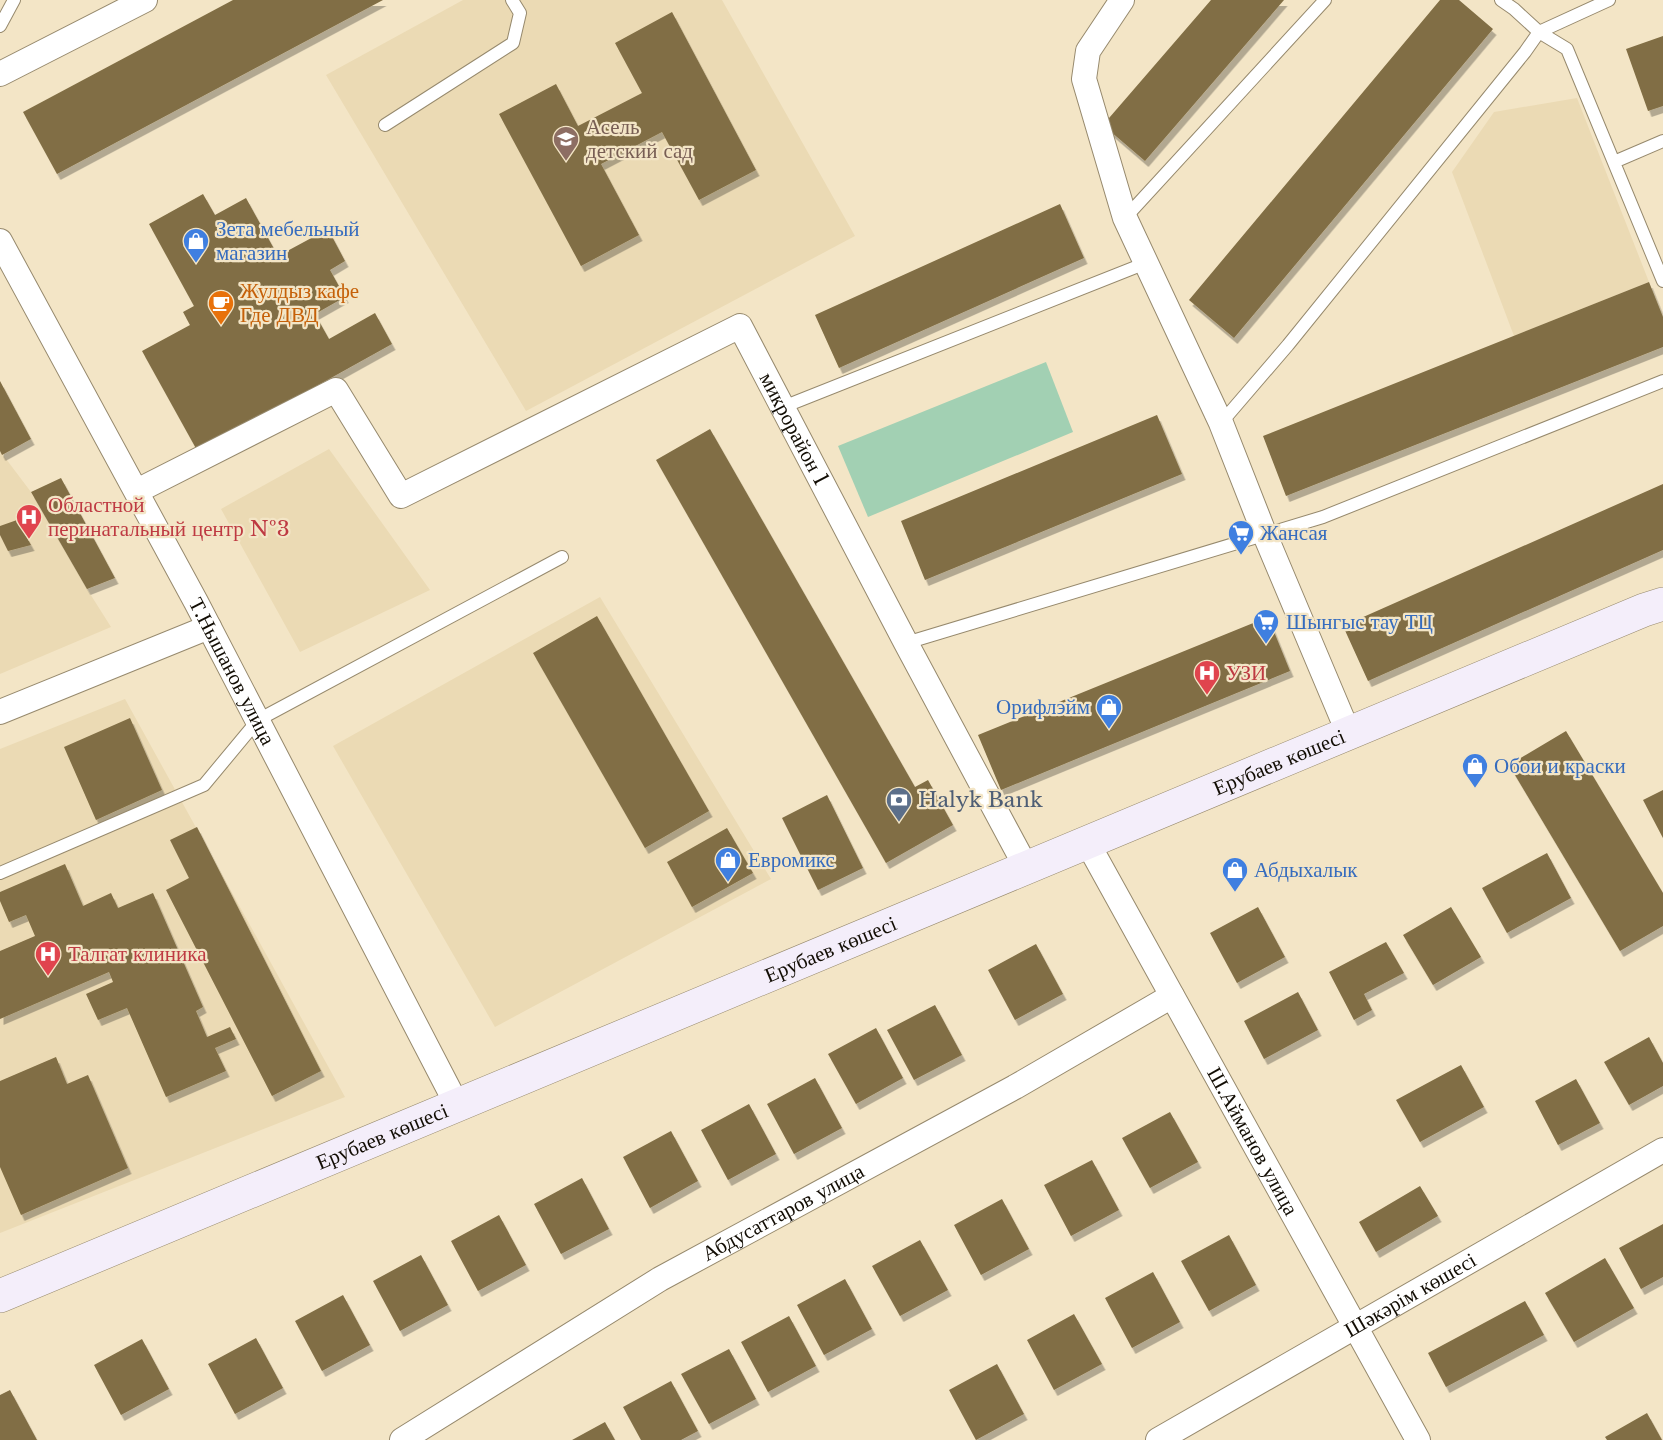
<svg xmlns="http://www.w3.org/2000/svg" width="1663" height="1440" viewBox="0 0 1663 1440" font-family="'Libre Baskerville',serif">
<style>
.built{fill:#ebdab4}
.green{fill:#a2d0b3}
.building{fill:#816e44;filter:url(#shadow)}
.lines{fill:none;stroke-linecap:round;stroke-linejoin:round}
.lane-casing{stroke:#96896d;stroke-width:14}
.street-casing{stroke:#96896d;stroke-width:26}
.secondary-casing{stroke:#96896d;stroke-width:34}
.lane{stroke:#fff;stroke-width:12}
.street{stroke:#fff;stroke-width:24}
.secondary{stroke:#f4eefa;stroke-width:33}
.labels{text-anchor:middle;stroke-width:4.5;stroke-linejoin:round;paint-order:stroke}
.education-label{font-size:21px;fill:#785e54;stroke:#f3e5c6;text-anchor:start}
.shop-label{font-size:21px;fill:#366cbe;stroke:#f3e5c6;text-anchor:start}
.food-label{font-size:21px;fill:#c56008;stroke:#f3e5c6;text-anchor:start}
.street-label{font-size:21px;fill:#120d04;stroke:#f3e5c6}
.health-label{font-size:21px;fill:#be3a42;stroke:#f3e5c6;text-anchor:start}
.service-label{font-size:21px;fill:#4e5e75;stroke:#f3e5c6;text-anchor:start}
</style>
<defs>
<filter id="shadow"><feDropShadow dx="3.5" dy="6" stdDeviation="0" flood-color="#0004"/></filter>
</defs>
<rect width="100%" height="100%" fill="#f3e5c6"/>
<path class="built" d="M463,0H722L855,236L526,411L326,75Z
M1577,98L1649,282L1514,336L1452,172L1494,112Z
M329,449L430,590L300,652L221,509Z
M0,451L31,492L87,589L111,627L0,674Z
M600,597L771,879L495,1027L333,746Z
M125,699L345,1097L0,1233V749Z"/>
<path class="green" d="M1046,362L1073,432L868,517L838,446Z"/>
<path class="building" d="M233,0H383L57,174L23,112Z
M1211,0H1284L1145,161L1103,125Z
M1440,0H1459L1493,29L1234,338L1189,300Z
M672,12L756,170L699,200L662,132L601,164L639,235L581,266L499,114L556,84L578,126L642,93L615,43Z
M1663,36V106L1648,111L1626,49Z
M203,194L215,215L246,198L278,256L328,229L345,261L330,270L345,297L315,314L329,339L375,313L392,344L198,452L142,351L190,325L183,312L194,306L149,224Z
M1060,204L1084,258L839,368L815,315Z
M1649,282L1663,317V347L1286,496L1263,436Z
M0,381L31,439L2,455L0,451Z
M1157,415L1182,474L925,580L901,521Z
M710,429L915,787L928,780L953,825L886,863L656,460Z
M61,478L115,578L87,589L31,492Z
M1663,484V550L1368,681L1343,626Z
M17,520L31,545L8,551L0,535V526Z
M597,616L709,811L645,848L533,653Z
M1268,617L1290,671L1001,790L978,735Z
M130,718L162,790L96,820L64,747Z
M1566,731L1663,893V926L1620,951L1509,765Z
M1663,790V838L1643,800Z
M827,795L863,868L818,890L782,818Z
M197,827L321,1071L272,1096L166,890L189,878L170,840Z
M727,828L753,873L692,907L667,862Z
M1547,853L1571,898L1507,933L1482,888Z
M65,864L83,906L111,893L118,908L153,893L203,1007L196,1011L207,1037L230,1027L236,1039L215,1048L226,1071L166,1097L127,1008L98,1020L86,994L113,982L109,972L0,1019V951L35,936L26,915L9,922L0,901V892Z
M1258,907L1285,957L1237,983L1210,933Z
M1451,907L1481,957L1433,985L1403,935Z
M1386,942L1404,973L1364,994L1372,1010L1354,1020L1329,972Z
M1036,944L1063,994L1015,1020L988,970Z
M1298,992L1318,1030L1264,1059L1244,1021Z
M935,1005L962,1055L914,1080L887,1030Z
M876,1028L903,1078L856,1104L828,1054Z
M1649,1037L1663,1063V1086L1629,1105L1604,1062Z
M56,1057L67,1084L88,1075L128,1168L21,1215L0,1167V1081Z
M1461,1065L1484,1107L1420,1142L1396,1100Z
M815,1078L842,1128L794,1154L767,1104Z
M1576,1079L1600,1123L1558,1145L1535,1101Z
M749,1104L776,1154L728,1180L701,1130Z
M1170,1112L1198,1162L1150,1188L1122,1138Z
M671,1131L698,1181L650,1208L623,1157Z
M1092,1160L1119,1210L1071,1236L1044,1185Z
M582,1178L609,1229L561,1254L534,1204Z
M1420,1186L1438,1216L1376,1252L1359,1222Z
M1002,1199L1029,1249L981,1275L954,1225Z
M499,1215L526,1265L478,1291L451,1241Z
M1663,1224V1277L1641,1289L1619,1248Z
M1229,1235L1256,1285L1209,1311L1181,1261Z
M920,1240L948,1290L900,1316L872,1266Z
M421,1255L448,1305L400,1331L373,1281Z
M1605,1258L1634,1308L1574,1342L1545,1293Z
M1153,1272L1180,1322L1132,1348L1105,1298Z
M845,1279L872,1329L824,1355L797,1305Z
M343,1295L370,1345L322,1371L295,1321Z
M1525,1301L1544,1335L1446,1387L1428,1353Z
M1074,1314L1102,1364L1054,1390L1027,1340Z
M789,1316L816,1366L768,1392L741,1342Z
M256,1338L283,1388L235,1414L208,1364Z
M142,1339L169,1389L121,1415L94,1365Z
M729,1349L756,1399L709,1424L681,1374Z
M997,1364L1024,1414L976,1440L949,1390Z
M671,1381L698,1431L681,1440H641L623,1407Z
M10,1390L37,1440H0V1395Z
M1647,1413L1662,1440H1607L1605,1437Z
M605,1422L615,1440H572Z"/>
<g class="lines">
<g class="lane-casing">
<path id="lane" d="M1501,0L1514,9L1539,32L1567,49L1663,281
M0,26L14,0
M1539,32L1609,0
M385,125L513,43L520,13L512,0
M1614,162L1663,141
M1125,218L1325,0
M783,407L1146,263
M1221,423L1288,345L1525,52L1539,32
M906,643L1323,517L1663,381
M0,873L204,785L258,720L562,557"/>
</g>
<g class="street-casing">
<g id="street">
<path d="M1122,0L1088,51L1084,79L1125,218L1221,423L1265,535L1348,732"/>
<path d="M0,74L145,0"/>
<path id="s1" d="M0,241L196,602L457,1105"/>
<path id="s2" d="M137,491L336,390L401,496L740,326L906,643L1026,867"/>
<path d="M0,712L209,627"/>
<path id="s3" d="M1087,842L1418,1440"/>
<path id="s4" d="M402,1440L660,1279L1015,1087L1172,996"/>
<path id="s5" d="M1158,1440L1663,1150"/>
</g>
</g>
<g class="secondary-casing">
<g id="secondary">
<path id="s6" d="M0,1296L1644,610L1663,604"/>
</g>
</g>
<use href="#lane" class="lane"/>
<use href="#street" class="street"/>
<use href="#secondary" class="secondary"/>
</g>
<defs>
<g id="school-pin" transform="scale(1.35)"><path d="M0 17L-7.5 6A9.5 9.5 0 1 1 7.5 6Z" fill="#8d6e63" stroke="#f3e5c6"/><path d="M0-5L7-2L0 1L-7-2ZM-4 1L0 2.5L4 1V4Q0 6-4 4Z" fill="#fff"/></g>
<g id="shop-pin" transform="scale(1.35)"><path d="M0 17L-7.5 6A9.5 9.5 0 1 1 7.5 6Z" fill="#3f7fe0" stroke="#f3e5c6"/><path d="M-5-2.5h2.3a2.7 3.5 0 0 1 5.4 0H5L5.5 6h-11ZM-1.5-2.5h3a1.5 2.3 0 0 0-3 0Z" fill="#fff"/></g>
<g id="cafe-pin" transform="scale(1.35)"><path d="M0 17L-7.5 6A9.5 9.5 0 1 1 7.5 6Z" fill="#e8710a" stroke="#f3e5c6"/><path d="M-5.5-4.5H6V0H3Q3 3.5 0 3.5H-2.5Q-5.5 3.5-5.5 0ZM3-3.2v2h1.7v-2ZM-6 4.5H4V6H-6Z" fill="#fff"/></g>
<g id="hospital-pin" transform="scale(1.35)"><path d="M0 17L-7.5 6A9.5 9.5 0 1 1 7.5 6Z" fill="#e0444e" stroke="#f3e5c6"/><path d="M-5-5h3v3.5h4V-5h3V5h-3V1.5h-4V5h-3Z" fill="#fff"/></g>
<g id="supermarket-pin" transform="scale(1.35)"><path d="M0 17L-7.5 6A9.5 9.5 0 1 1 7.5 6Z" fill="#3f7fe0" stroke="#f3e5c6"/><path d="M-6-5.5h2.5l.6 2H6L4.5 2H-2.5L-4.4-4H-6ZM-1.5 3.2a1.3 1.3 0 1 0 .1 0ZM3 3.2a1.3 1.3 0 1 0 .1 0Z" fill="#fff"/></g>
<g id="bank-pin" transform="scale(1.35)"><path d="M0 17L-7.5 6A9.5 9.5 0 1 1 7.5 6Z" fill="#5c6f8a" stroke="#f3e5c6"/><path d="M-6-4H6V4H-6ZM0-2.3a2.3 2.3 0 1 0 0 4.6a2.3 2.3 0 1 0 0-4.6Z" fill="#fff"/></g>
</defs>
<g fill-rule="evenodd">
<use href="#school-pin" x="566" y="139"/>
<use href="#shop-pin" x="196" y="241"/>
<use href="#cafe-pin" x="221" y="303"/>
<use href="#hospital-pin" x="29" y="517"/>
<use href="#supermarket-pin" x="1241" y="533"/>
<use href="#supermarket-pin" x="1266" y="622"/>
<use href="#hospital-pin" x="1207" y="673"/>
<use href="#shop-pin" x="1109" y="707"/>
<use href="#shop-pin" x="1475" y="766"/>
<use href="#bank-pin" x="899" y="800"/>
<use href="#shop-pin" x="728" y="860"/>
<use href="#shop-pin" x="1235" y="870"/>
<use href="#hospital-pin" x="48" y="954"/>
</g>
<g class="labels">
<g class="education-label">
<text x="586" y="134">Асель<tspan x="586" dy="24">детский сад</tspan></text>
</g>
<g class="shop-label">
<text x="216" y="236">Зета мебельный<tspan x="216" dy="24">магазин</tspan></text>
<text x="1260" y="540">Жансая</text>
<text x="1286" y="629">Шынгыс тау ТЦ</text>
<text x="1090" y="714" text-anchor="end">Орифлэйм</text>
<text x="1494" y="773">Обои и краски</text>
<text x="748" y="867">Евромикс</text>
<text x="1254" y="877">Абдыхалык</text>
</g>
<g class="food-label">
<text x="240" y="298">Жулдыз кафе<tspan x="240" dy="24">Где ДВД</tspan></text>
</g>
<g class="street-label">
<text dy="7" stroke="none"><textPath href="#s2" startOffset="843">микрорайон 1</textPath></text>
<text dy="7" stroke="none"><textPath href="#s1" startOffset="489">Т.Нышанов улица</textPath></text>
<text dy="7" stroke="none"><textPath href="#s6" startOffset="1386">Ерубаев көшесі</textPath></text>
<text dy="7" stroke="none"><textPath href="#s6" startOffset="900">Ерубаев көшесі</textPath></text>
<text dy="7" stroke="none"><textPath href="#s6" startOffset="414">Ерубаев көшесі</textPath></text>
<text dy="7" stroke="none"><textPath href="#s3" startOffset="342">Ш.Айманов улица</textPath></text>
<text dy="7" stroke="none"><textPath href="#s4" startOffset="444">Абдусаттаров улица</textPath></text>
<text dy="7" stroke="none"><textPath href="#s5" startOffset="291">Шәкәрім көшесі</textPath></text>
</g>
<g class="health-label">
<text x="48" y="512">Областной<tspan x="48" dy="24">перинатальный центр №3</tspan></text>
<text x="1226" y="680">УЗИ</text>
<text x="68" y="961">Талгат клиника</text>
</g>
<g class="service-label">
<text x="918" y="807">Halyk Bank</text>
</g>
</g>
</svg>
